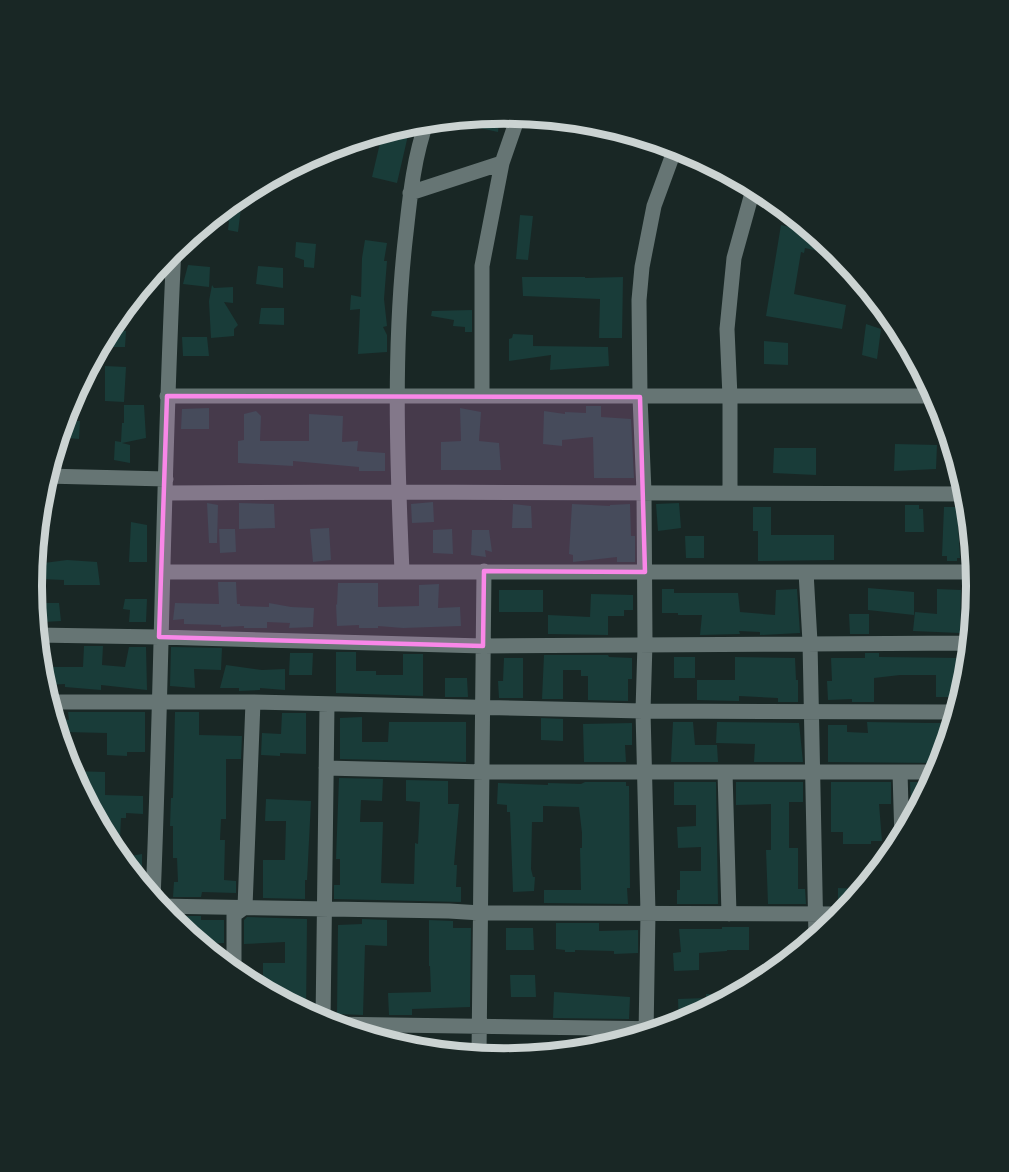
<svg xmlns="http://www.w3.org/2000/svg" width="1009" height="1172" viewBox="0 0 1009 1172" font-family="Jost,sans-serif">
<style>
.building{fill:#193c39}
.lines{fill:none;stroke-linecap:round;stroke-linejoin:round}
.minor{stroke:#667574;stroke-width:15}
.marked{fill:#f987e8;fill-opacity:0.2;stroke:#f987e8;stroke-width:4.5;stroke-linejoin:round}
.rim{fill:none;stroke:#cbd3d2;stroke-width:8}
</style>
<rect width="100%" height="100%" fill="#192725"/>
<path class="building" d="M500,113L498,132L466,125L470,116Z
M394,128L409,131L397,183L372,177L380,143L382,144L386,130Z
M243,192L238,232L228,230L229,221L211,218Z
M520,215L533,216L528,260L516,259Z
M781,225L817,233L844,257L805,248L804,253L801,252L794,294L846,305L842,329L766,316Z
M365,240L387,243L384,261H387L384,299L387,326L383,327L387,335V352L358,354L360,309L350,310L351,295L361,297L362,258Z
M296,242L316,244L314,268L304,267V260L295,257Z
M188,265L210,267L209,287L183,284Z
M258,266L283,268V288L256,284Z
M522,277H585V278L623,277L622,338H599L600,299L523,296Z
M212,285L214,288L233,287V303L224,302L238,325L234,329V336L211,338L209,301Z
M261,308H284V325L259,324Z
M472,310V332H465V327L453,326L454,320L431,316L432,311Z
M866,324L881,329L877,359L862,355Z
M107,330L126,331L125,347H104V337Z
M513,334L533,335V346L608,347L609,366L550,370L551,355L509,361V339L512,338Z
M182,337H207L209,356H183Z
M764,341L788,343V365L764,364Z
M105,366L126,367L124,402L105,401Z
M69,403L80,404L77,421H80L79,439L58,437Z
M124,405H144L146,438L122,443L130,445V463L114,460L115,441L121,442L122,423H124Z
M586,406H601V417L631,419L634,478H594L593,437L562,440V446L543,444L544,411L565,414V412L586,413Z
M209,408V429H181L182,409Z
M460,408L481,412L479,441L499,443L501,470H441V442L461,441Z
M256,411L261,416L260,441H309V414L343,416L342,442L358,441L357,451L385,453V471H359V467L293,461V466L238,463V441L244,440V414Z
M895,444L937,445L936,469L894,471Z
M774,448H816V475L773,473Z
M433,502L434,522L412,523L411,504Z
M207,503L218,505L217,543H209Z
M239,503L274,504L275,528L239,529Z
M679,503L681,528L658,531L656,504Z
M513,504L531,506L532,528H512Z
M572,504L610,506V505L630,504L631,536H635V562H617V557L573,562V555L569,554Z
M905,505H919V509H923L924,532H905Z
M753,507H771V535H834V560L758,561V531H753Z
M944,507H957L960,558H957V561H947V556H942Z
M131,522L147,525V562H129Z
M329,528L331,560L313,562L310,529Z
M219,529H235L236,552L220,553Z
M452,529L453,554L433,553V530Z
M472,530H489L492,552L485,550L486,557L471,555Z
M685,536H704V558H686Z
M67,560L97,562L100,585H64V580L42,579L44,563Z
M218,582H236L237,604H240V606L269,607V603L291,607L314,608L313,627L289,628L290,623L267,622V628H244V626L221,627V625L184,624V619L173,620L175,603L219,604Z
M338,583H378V607L419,606V585L439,584L438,608L460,607L461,626L403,628L378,626V628H359V625L337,626L336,604L337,605Z
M868,588L914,592V615L868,610Z
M662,589H674V593H738L740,612L775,615L776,590L797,589L800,633L760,635V632L739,631L740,634L700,635L702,615H678V613H662Z
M937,589L961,590L960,633L913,631L915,612L937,614Z
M499,590H543V612H499Z
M591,594L633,595V610H624V616H608V635L548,634V615L590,617Z
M125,599H147L146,622H129L130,610L123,609Z
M43,603H59L61,621L43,622Z
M849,614H869V634H850Z
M84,646H103L102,665L125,667L129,647H146L147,690L101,685V690L65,687V684L45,685L48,667H83Z
M171,647L222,648L221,670L194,669L195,688L170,686Z
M336,652H356V671H376V675H403V654H423V696L336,693Z
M290,653H313L312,675H289Z
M865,653H879V657L960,658L962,697H936V675H900L874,678V702H852V699L828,700L827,681H832L831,658H865Z
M544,655H608L609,657L632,658V679H628V701L588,700V676H581V670H563V699H542Z
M674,657H695V678H674Z
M735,657L795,658L796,680H798V702H778V698L739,696V701L697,700V680H735Z
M504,658H523V698H499L498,681H503Z
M226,665L262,670L285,669V690L260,688V690L239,691V688H220Z
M445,678H467L468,697H445Z
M68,712H145V752H127V756L107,755V733L65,732L64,719L69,720Z
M175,712H199V735L242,736L241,759H226V819H221L220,840H225L224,880L236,881V893L202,892L201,897H173L174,882H178L177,858H173V826H170L171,798H173Z
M282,713H306V754L280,753V756L261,755L262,733L281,734Z
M362,717V742H388L389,722H466V762L340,759V718Z
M541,718L563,719V741L541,740Z
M673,722H693L695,745H717L718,762H671Z
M717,722L799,723L803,762H754L755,744L716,743Z
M867,722L928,723H955L943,763L828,762V725H847V732L868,733Z
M632,723V745H625L626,762H584L583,724Z
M70,771L105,772V795L143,796V814L126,813V818H121L119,858L142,854V873H131L111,848Z
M339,778L383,779L382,801L361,800L360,822H383L381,883L414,884L415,843L418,844L420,802L406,801V780L448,781V804H459L454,865H457L456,887H461V902L334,899V885H340V859H336Z
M585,782H626V786H629L630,888H627L628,904L544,903V890H581L580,848H582V833L579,807L543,806V822H532L531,869L533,877H535L534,891L513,892L510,812H507V805L497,804L498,783L548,785V783L581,784Z
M674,782H716L718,904H677V890H680V871H701V847L678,848L677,827L696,826V805H674Z
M736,782H803V802H789V848H798V889H805L806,904H768L766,850H771V804L736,805Z
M831,782H891V804H879L882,841H871V844H843V832H831Z
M910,782H934L923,802H911Z
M266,799L311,801L307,880H305V899L263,898V860H285L286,821H265Z
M865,867H883L864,889Z
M838,888L859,889L858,897L850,907L838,904Z
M174,916H201V920H224V943L198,944L174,924Z
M247,917L307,919L306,1014L263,991V963H285V942L244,944V920Z
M362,919L387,920V946L365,945L363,1015L337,1014L338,925L362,924Z
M429,920L453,921V928H471L470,1007L412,1009V1015H389L388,993L431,992L430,966H429Z
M556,923H599V931L638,930V953L614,954V951L575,950V952H565V950L556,949Z
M722,927H749V950H727V951L699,953V970L674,971L673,953L681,952L679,929H722Z
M506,928H533L534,950H506Z
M510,975H535L536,997H511Z
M554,992L630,997L629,1019L553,1018Z
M706,994L739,995L679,1025L678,999L706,998Z
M457,1046H469V1056L456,1054Z
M489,1047H502L501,1059L488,1057Z"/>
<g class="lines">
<path class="minor" d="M410,193L502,163
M167,396H937
M482,396V266L502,163L519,114
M46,476L166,479
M966,487L971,572L969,674
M166,493L398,492L968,494
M730,493V397L727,329L734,258L754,186
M402,571C397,458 393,344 406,233C410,196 414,156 427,121
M163,572H976
M806,572L810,642L816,939
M36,635L159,637L483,646L972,643
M48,702H253L643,711L958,712
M326,768L484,772H939
M725,772L729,914
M900,772L902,840
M153,899C162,682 163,465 174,248
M158,906L449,911L481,913L844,914
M234,973V915L245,907L253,702
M323,1023L327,704
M326,1024L667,1029
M646,1035L648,913L643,711L645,643L644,492L640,397L639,300L642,267L654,206L676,146
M479,1056L484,571"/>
</g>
<path class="marked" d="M167,396L640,397L645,572L484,571L483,646L159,637Z"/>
<path d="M0 0H1009V1172H0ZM42 586a462 462 0 1 1 924 0a462 462 0 1 1-924 0Z" fill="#192725" fill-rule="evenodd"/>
<path class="rim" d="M42 586a462 462 0 1 1 924 0a462 462 0 1 1-924 0Z"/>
</svg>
